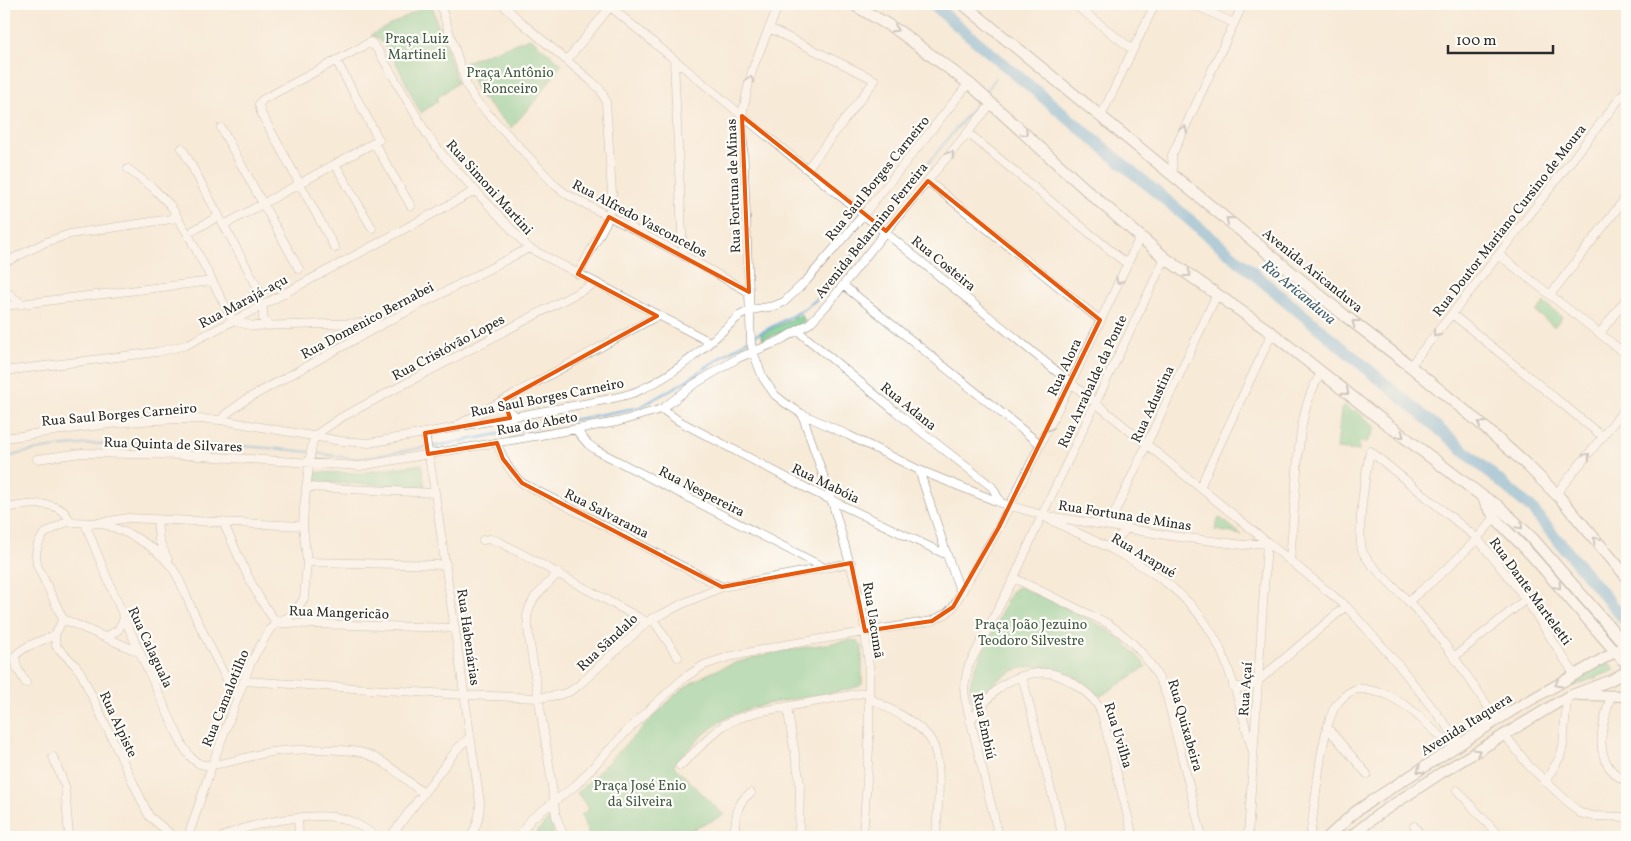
<svg xmlns="http://www.w3.org/2000/svg" width="1631" height="841" viewBox="0 0 1631 841" font-family="Vollkorn,serif">
<style>
.green{fill:#78cc90;stroke:#527c5e}
.lines{fill:none;stroke-linecap:round;stroke-linejoin:round}
.stream{stroke:#60a8d6;stroke-width:2}
.river{stroke:#60a8d6;stroke-width:12}
.minor-casing{stroke:#918a81;stroke-width:9}
.major-casing{stroke:#918a81;stroke-width:12}
.highway-casing{stroke:#918a81;stroke-width:13}
.minor{stroke:#fff;stroke-width:8}
.major{stroke:#fff;stroke-width:10}
.highway{stroke:#fff;stroke-width:11}
.oneway{stroke:#a0a0a0}
.marked{fill:none;stroke:#e8590c;stroke-width:4;stroke-linejoin:round}
.labels{text-anchor:middle;stroke-width:4.5;stroke-linejoin:round;paint-order:stroke}
.park-label{font-size:14px;fill:#425b49;stroke:#fdfcf7}
.street-label{font-size:14px;fill:#2b2b2b;stroke:#fdfcf7}
.water-label{font-size:15px;font-style:italic;fill:#405d6f;stroke:#fdfcf7}
</style>
<rect width="100%" height="100%" fill="#fdfcf7"/>
<filter id="ink" filterUnits="userSpaceOnUse"><feTurbulence type="fractalNoise" baseFrequency=".02" numOctaves="2"/><feDisplacementMap in="SourceGraphic" scale="10" xChannelSelector="R" yChannelSelector="G"/><feConvolveMatrix kernelMatrix="1 2 1 2 8 2 1 2 1" color-interpolation-filters="sRGB"/></filter>
<filter id="wash" filterUnits="userSpaceOnUse"><feTurbulence type="fractalNoise" baseFrequency=".0096" numOctaves="4" result="noise"/><feDisplacementMap in="SourceGraphic" scale="20" xChannelSelector="R" yChannelSelector="G"/><feGaussianBlur stdDeviation="1.12" result="paint"/><feColorMatrix in="noise" values="0 0 0 0 0 0 0 0 0 0 0 0 0 0 0 0 0 1.4 0 .05"/><feComposite in="paint" operator="in"/></filter>
<g filter="url(#wash)">
<rect width="100%" height="100%" fill="#f7ead7"/>
<path class="green" d="M429,4H432L438,27H441L457,83L436,99L438,101L421,113C408,93 393,43 371,35Z
M530,38L562,64L535,101L511,128L478,94L465,62Z
M1544,303L1562,317L1554,327L1536,312Z
M801,315L805,321L791,329L763,339L761,334Z
M1344,405L1353,412L1356,410L1376,428L1367,442H1358L1359,451L1337,449L1341,410Z
M422,464L425,487L313,482L314,472L359,473Z
M1219,517L1242,535L1215,530Z
M1017,587L1022,588C1066,609 1118,625 1146,667L1099,697C1075,668 1031,655 999,679C991,685 984,694 978,702H973L970,685L972,675L1011,592Z
M851,640L858,641L862,646V684L860,686C820,699 763,698 727,718C707,729 691,747 675,763L674,766L724,815L677,837H590L581,815L589,809L577,793L677,693C726,655 792,650 851,640Z
M1609,662L1615,670L1571,687L1570,681Z
M550,817L554,837H533Z"/>
<g class="lines">
<path class="stream" d="M985,93L996,78
M878,225L981,98
M754,336L798,313L816,300L875,228
M431,447L640,407L679,385L748,340
M314,453L358,459L426,447
M4,458C54,442 110,443 162,444C211,444 261,446 310,452"/>
<path class="river" d="M932,4L1432,423L1531,508L1627,623"/>
</g>
</g>
<g filter="url(#ink)">
<g class="lines">
<g class="minor-casing">
<path id="minor" d="M440,4L467,86L475,100L556,186L566,194L683,255L749,292
M502,4L521,22L590,80L601,90L606,102L612,193L609,217L578,274
M607,4L807,169L1346,606L1397,663L1461,744
M779,4L754,65L749,82L742,116L751,343L753,352L763,378L775,395L785,403L802,414L848,435L919,470L1001,503L1042,515L1172,536L1244,545L1267,542
M1074,4L1133,50
M1192,4L1234,23
M769,28L875,80L807,169
M567,60L610,7
M674,60L683,255
M1101,116L1155,4
M221,128L299,269
M968,133L1127,264
M374,143L411,206
M182,148L259,290
M335,164L372,228
M128,169L153,188L170,205L190,238L233,321L253,326L365,323L381,325
M1173,175L1172,155L1243,4
M928,181L1100,320
M224,225L379,140L336,60
M194,230L219,216
M335,248L261,113L259,104L262,100L371,42L379,52L428,136L445,158L529,248L710,342
M1499,255L1627,355
M4,263L46,242L70,234L178,218
M843,285L1040,444
M4,290L22,304
M1550,295L1627,196
M263,304V319L270,326
M4,306L212,281
M1452,314L1603,437
M798,331L895,411L992,487L1001,503
M1600,333L1627,298
M1410,366L1475,285L1627,89
M4,371L157,352L186,345L233,321L475,191
M504,400L507,410L516,416
M662,409L679,421L812,491L947,555L961,593
M802,414L832,501L862,606L869,666V749L863,837
M221,420L226,414L247,399L381,325L529,248
M458,425L657,316
M576,430L588,444L596,450L823,567
M425,433L435,493L480,803C480,816 477,827 470,837
M4,438C75,429 149,415 221,420L341,441L369,443L605,400C618,397 631,395 642,389C678,373 710,343 739,316L751,310L774,306L784,302L807,280L864,214L969,83
M497,443C503,459 509,472 522,483L722,587
M37,459L82,453L184,455L360,466L617,422L662,409L693,385L738,358L779,341L810,323L828,304L886,231L992,103
M919,470L947,555
M306,487L435,493
M1200,487L1272,333
M1556,494L1627,406
M4,508C21,506 49,499 64,512C66,514 69,519 71,522
M1048,519C1115,551 1191,579 1222,653C1236,685 1243,720 1253,752
M157,520L159,540L168,560
M223,522C239,556 253,594 277,623L455,628
M85,523C114,598 148,671 182,744C187,752 191,760 200,764C214,769 254,754 271,752C296,749 334,748 359,752C383,757 404,779 423,793
M99,523C125,530 153,544 170,565C179,575 186,596 192,609C206,639 220,669 237,697
M1109,525L1217,294
M483,540L490,539L498,541L647,622
M1118,552V538L1127,528
M1290,561C1292,535 1294,509 1296,483C1299,446 1300,404 1322,372
M307,562L446,565
M558,573L535,597L530,606L527,616L529,638L549,764L554,803L556,816L564,837
M1014,578L1107,623C1136,642 1156,665 1167,697L1202,837
M1409,601C1441,574 1469,551 1495,517
M652,618L678,657
M63,619L37,565L36,554L38,544L44,534L64,523L71,522L97,523L128,518L303,526
M63,619L55,635L56,646L75,665L81,673L149,816L174,837
M63,619L139,652
M106,637L118,630L124,619
M1454,657L1526,599
M1022,676L1063,837
M244,681L464,695L538,698L558,695L569,692L579,685L647,622L682,604L722,587L851,563
M26,683L17,668L15,656C25,645 42,641 55,635
M1233,686L1243,688L1258,681L1346,606
M1611,695C1605,718 1594,745 1609,767C1614,773 1619,779 1627,781
M869,698C886,707 923,724 932,742C944,766 937,810 936,837
M787,707L800,783L799,837
M1497,720C1469,679 1443,637 1408,601C1398,590 1365,562 1362,550C1357,527 1365,476 1370,451L1478,539L1526,599L1574,674
M970,721C979,710 987,698 998,689C1010,678 1032,671 1049,673C1058,674 1066,679 1073,683C1086,692 1096,699 1102,714L1133,837
M1327,727L1367,774
M1505,735L1529,766L1580,813L1593,816L1627,817
M53,757L65,786L69,837
M680,766L711,736L724,725L737,719L757,712L869,692
M1545,782L1560,757L1563,746L1567,697
M1457,790L1500,837
M298,818L299,837
M1414,826L1422,837
M188,837L212,765L251,662L270,629L277,623L294,614L304,598L307,562L303,526L304,508L310,457L314,436L342,417L596,283
M222,837C251,823 320,809 350,821C359,825 369,831 376,837
M390,837L458,748L470,737
M519,837L531,819L576,785L627,731L654,705L684,678L704,665L728,657L784,645L932,621L947,613L953,607L999,527L1071,383L1140,237
M734,837C736,821 735,802 751,793
M999,837L965,698L964,687L968,667L1014,578L1042,515L1165,258
M1248,837L1267,542
M1310,837L1321,756L1327,727L1334,708L1341,699L1348,693L1356,689H1364L1386,694L1408,707L1445,740L1461,744"/>
</g>
<g class="major-casing">
<path id="major" d="M1482,496C1492,520 1514,536 1531,555C1563,591 1595,629 1627,665
M1579,695L1627,696
M1328,837L1355,812L1371,801L1513,710L1627,645
M1350,837L1379,814L1441,773L1567,697L1611,680L1627,671"/>
</g>
<g class="highway-casing">
<path id="highway" d="M853,4L900,32L971,85L1092,195L1165,258L1272,333L1370,411L1482,496L1498,506L1533,539L1627,647
M963,4L1344,315L1410,366L1474,418L1528,466L1561,499L1627,577"/>
</g>
<use href="#minor" class="minor"/>
<use href="#major" class="major"/>
<use href="#highway" class="highway"/>
</g>
<defs><path id="oneway-chevron" d="M-2-3.5L2.5 0L-2 3.5" fill="none" stroke-width="1.6" stroke-linecap="round" stroke-linejoin="round" transform="scale(1.25)"/></defs>
<g class="oneway">
<use href="#oneway-chevron" transform="translate(895 29) rotate(31)"/>
<use href="#oneway-chevron" transform="translate(750 79) rotate(-75)"/>
<use href="#oneway-chevron" transform="translate(1184 129) rotate(-65)"/>
<use href="#oneway-chevron" transform="translate(1025 133) rotate(42)"/>
<use href="#oneway-chevron" transform="translate(951 154) rotate(-50)"/>
<use href="#oneway-chevron" transform="translate(1229 220) rotate(-141)"/>
<use href="#oneway-chevron" transform="translate(1188 274) rotate(35)"/>
<use href="#oneway-chevron" transform="translate(1119 281) rotate(116)"/>
<use href="#oneway-chevron" transform="translate(1355 323) rotate(-143)"/>
<use href="#oneway-chevron" transform="translate(1436 334) rotate(129)"/>
<use href="#oneway-chevron" transform="translate(1346 392) rotate(39)"/>
<use href="#oneway-chevron" transform="translate(1481 424) rotate(-139)"/>
<use href="#oneway-chevron" transform="translate(1049 428) rotate(117)"/>
<use href="#oneway-chevron" transform="translate(1401 435) rotate(37)"/>
<use href="#oneway-chevron" transform="translate(1587 456) rotate(-50)"/>
<use href="#oneway-chevron" transform="translate(1520 526) rotate(45)"/>
<use href="#oneway-chevron" transform="translate(1596 540) rotate(-130)"/>
<use href="#oneway-chevron" transform="translate(1558 586) rotate(49)"/>
<use href="#oneway-chevron" transform="translate(1558 684) rotate(150)"/>
<use href="#oneway-chevron" transform="translate(1477 752) rotate(-30)"/>
<use href="#oneway-chevron" transform="translate(1420 770) rotate(148)"/>
</g>
</g>
<path d="M0 0H1631V841H0ZM742,116L886,231L928,181L1100,320L999,527L953,607L932,621L865,631L851,563L722,587L522,483L503,459L497,443L428,454L425,433L510,418L504,400L657,316L578,274L609,217L749,292Z" fill="#f7ead7" fill-opacity=".55" fill-rule="evenodd"/>
<path class="marked" d="M742,116L886,231L928,181L1100,320L999,527L953,607L932,621L865,631L851,563L722,587L522,483L503,459L497,443L428,454L425,433L510,418L504,400L657,316L578,274L609,217L749,292Z"/>
<g class="labels">
<g class="park-label">
<text x="417" y="43">Praça Luiz<tspan x="417" dy="16">Martineli</tspan></text>
<text x="510" y="77">Praça Antônio<tspan x="510" dy="16">Ronceiro</tspan></text>
<text x="1031" y="629">Praça João Jezuino<tspan x="1031" dy="16">Teodoro Silvestre</tspan></text>
<text x="640" y="790">Praça José Enio<tspan x="640" dy="16">da Silveira</tspan></text>
</g>
<g class="street-label">
<text transform="translate(877 178) rotate(-51)" y="5">Rua Saul Borges Carneiro</text>
<text transform="translate(733 186) rotate(-92)" y="5">Rua Fortuna de Minas</text>
<text transform="translate(490 187) rotate(48)" y="5">Rua Simoni Martini</text>
<text transform="translate(640 218) rotate(28)" y="5">Rua Alfredo Vasconcelos</text>
<text transform="translate(1509 220) rotate(-52)" y="5">Rua Doutor Mariano Cursino de Moura</text>
<text transform="translate(871 230) rotate(-51)" y="5">Avenida Belarmino Ferreira</text>
<text transform="translate(944 263) rotate(39)" y="5">Rua Costeira</text>
<text transform="translate(1313 270) rotate(39)" y="5">Avenida Aricanduva</text>
<text transform="translate(243 301) rotate(-28)" y="5">Rua Marajá-açu</text>
<text transform="translate(367 320) rotate(-28)" y="5">Rua Domenico Bernabei</text>
<text transform="translate(448 347) rotate(-28)" y="5">Rua Cristóvão Lopes</text>
<text transform="translate(1064 367) rotate(-65)" y="5">Rua Alora</text>
<text transform="translate(1092 381) rotate(-65)" y="5">Rua Arrabalde da Ponte</text>
<text transform="translate(547 397) rotate(-11)" y="5">Rua Saul Borges Carneiro</text>
<text transform="translate(1152 404) rotate(-65)" y="5">Rua Adustina</text>
<text transform="translate(909 406) rotate(39)" y="5">Rua Adana</text>
<text transform="translate(119 414) rotate(-5)" y="5">Rua Saul Borges Carneiro</text>
<text transform="translate(537 423) rotate(-10)" y="5">Rua do Abeto</text>
<text transform="translate(173 444) rotate(2)" y="5">Rua Quinta de Silvares</text>
<text transform="translate(826 483) rotate(26)" y="5">Rua Mabóia</text>
<text transform="translate(702 491) rotate(27)" y="5">Rua Nespereira</text>
<text transform="translate(607 513) rotate(27)" y="5">Rua Salvarama</text>
<text transform="translate(1125 515) rotate(9)" y="5">Rua Fortuna de Minas</text>
<text transform="translate(1144 555) rotate(31)" y="5">Rua Arapué</text>
<text transform="translate(1531 591) rotate(54)" y="5">Rua Dante Marteletti</text>
<text transform="translate(339 612) rotate(2)" y="5">Rua Mangericão</text>
<text transform="translate(874 620) rotate(81)" y="5">Rua Uacumã</text>
<text transform="translate(469 637) rotate(82)" y="5">Rua Habenárias</text>
<text transform="translate(607 642) rotate(-43)" y="5">Rua Sãndalo</text>
<text transform="translate(151 647) rotate(65)" y="5">Rua Calaguala</text>
<text transform="translate(1245 689) rotate(-86)" y="5">Rua Açaí</text>
<text transform="translate(225 698) rotate(-68)" y="5">Rua Camalotilho</text>
<text transform="translate(119 724) rotate(65)" y="5">Rua Alpiste</text>
<text transform="translate(1466 724) rotate(-32)" y="5">Avenida Itaquera</text>
<text transform="translate(1186 725) rotate(74)" y="5">Rua Quixabeira</text>
<text transform="translate(985 726) rotate(78)" y="5">Rua Embiú</text>
<text transform="translate(1119 735) rotate(73)" y="5">Rua Uvilha</text>
</g>
<g class="water-label">
<text transform="translate(1299 292) rotate(40)" y="5">Rio Aricanduva</text>
</g>
</g>
<rect width="1631" height="841" fill="none" stroke="#fdfcf7" stroke-width="20"/>
<path d="M1448 45v8h105v-8" fill="none" stroke="#2b2b2b" stroke-width="2.5"/>
<text x="1456" y="45" font-size="15" fill="#2b2b2b" stroke="#fdfcf7" stroke-width="4" paint-order="stroke">100 m</text>
</svg>
